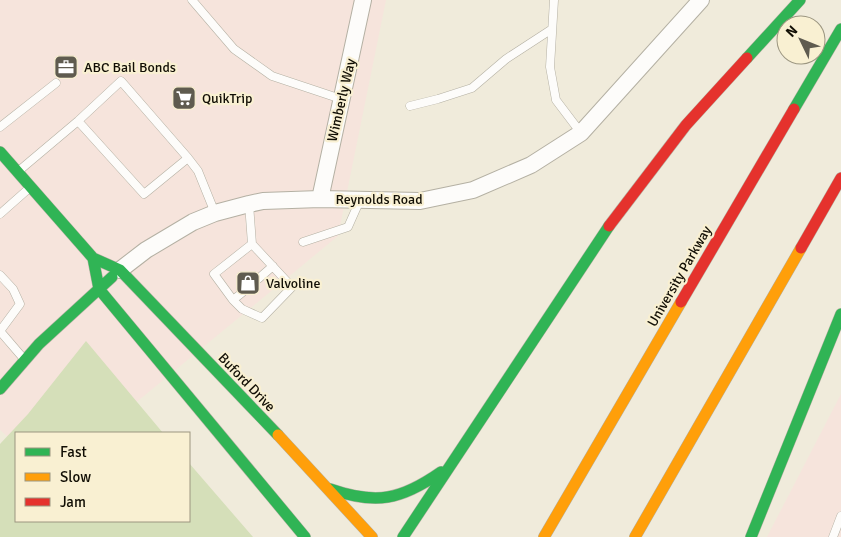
<svg xmlns="http://www.w3.org/2000/svg" width="841" height="537" viewBox="0 0 841 537" font-family="Signika,sans-serif">
<style>
.industrial{fill:#f6e4dc}
.green{fill:#d5dfb9}
.lines{fill:none;stroke-linecap:round;stroke-linejoin:round}
.lane-casing{stroke:#b4b0a3;stroke-width:9}
.street-casing{stroke:#b4b0a3;stroke-width:18}
.fast-casing{stroke:#b4b0a3;stroke-width:12}
.slow-casing{stroke:#b4b0a3;stroke-width:12}
.jam-casing{stroke:#b4b0a3;stroke-width:12}
.lane{stroke:#fdfcfa;stroke-width:8}
.street{stroke:#fdfcfa;stroke-width:16}
.fast{stroke:#30b455;stroke-width:11}
.slow{stroke:#ff9f0a;stroke-width:11}
.jam{stroke:#e5322d;stroke-width:11}
.labels{text-anchor:middle;stroke-width:4.5;stroke-linejoin:round;paint-order:stroke}
.poi-label{font-size:14px;fill:#110e04;stroke:#f9f0d2;text-anchor:start}
.street-label{font-size:14px;fill:#110e04;stroke:#f9f0d2}
</style>
<rect width="100%" height="100%" fill="#f0ebdb"/>
<path class="industrial" d="M0,0H386L338,236L99,433H16V444L0,430Z
M841,394V537H767Z"/>
<path class="green" d="M86,341L163,433H16V521H189V463L253,537H0V444L28,414Z"/>
<g class="lines">
<g class="lane-casing">
<path id="lane" d="M192,0L234,49L272,76L341,99
M554,0L550,67L556,100L581,133
M410,106L438,99L472,88L506,59L552,29
M0,127L56,83
M188,158L198,171L215,213
M21,169L78,121L121,81L188,158L144,194L78,121
M0,214L26,191
M303,242L348,227L360,200
M0,275L13,289L20,304L0,331
M258,279L273,266
M243,292L233,300L214,274L252,244
M233,300L242,309L262,318L292,287L252,244L249,204
M0,331L24,359
M833,537L841,516"/>
</g>
<g class="street-casing">
<path id="street" d="M320,199L363,0
M120,270L146,250L193,222L215,213L249,204L263,201L320,199L420,201L473,190L531,165L581,133L701,0"/>
</g>
<g class="fast-casing">
<path id="fast" d="M747,58L800,0
M794,109L841,29
M0,152L93,258L120,270L278,435
M93,258L99,289L305,537
M0,389L39,344L112,277
M330,489C376,505 401,500 441,472
M403,537L609,226
M751,537L841,314"/>
</g>
<g class="slow-casing">
<path id="slow" d="M278,435L372,537
M544,537L681,302
M635,537L801,248"/>
</g>
<g class="jam-casing">
<path id="jam" d="M609,226L686,125L747,58
M801,248L841,178
M681,302L794,109"/>
</g>
<use href="#lane" class="lane"/>
<use href="#street" class="street"/>
<use href="#fast" class="fast"/>
<use href="#slow" class="slow"/>
<use href="#jam" class="jam"/>
</g>
<defs>
<g id="office-square" transform="scale(1.25)"><rect x="-9" y="-9" width="18" height="18" rx="4" fill="#5f5b4f" stroke="#f9f0d2"/><path d="M-6-3h4V-5.5h4V-3h4V5H-6ZM-1-4.5V-3h2v-1.5ZM-6 0V1H6V0Z" fill="#fff"/></g>
<g id="supermarket-square" transform="scale(1.25)"><rect x="-9" y="-9" width="18" height="18" rx="4" fill="#5f5b4f" stroke="#f9f0d2"/><path d="M-6-5.5h2.5l.6 2H6L4.5 2H-2.5L-4.4-4H-6ZM-1.5 3.2a1.3 1.3 0 1 0 .1 0ZM3 3.2a1.3 1.3 0 1 0 .1 0Z" fill="#fff"/></g>
<g id="shop-square" transform="scale(1.25)"><rect x="-9" y="-9" width="18" height="18" rx="4" fill="#5f5b4f" stroke="#f9f0d2"/><path d="M-5-2.5h2.3a2.7 3.5 0 0 1 5.4 0H5L5.5 6h-11ZM-1.5-2.5h3a1.5 2.3 0 0 0-3 0Z" fill="#fff"/></g>
</defs>
<g fill-rule="evenodd">
<use href="#office-square" x="66" y="67"/>
<use href="#supermarket-square" x="184" y="98"/>
<use href="#shop-square" x="248" y="283"/>
</g>
<g class="labels">
<g class="poi-label">
<text x="84" y="72">ABC Bail Bonds</text>
<text x="202" y="103">QuikTrip</text>
<text x="266" y="288">Valvoline</text>
</g>
<g class="street-label">
<text transform="translate(341 100) rotate(-77)" y="5">Wimberly Way</text>
<text x="379" y="204">Reynolds Road</text>
<text transform="translate(679 276) rotate(-60)" y="5">University Parkway</text>
<text transform="translate(247 382) rotate(46)" y="5">Buford Drive</text>
</g>
</g>
<rect x="15" y="432" width="175" height="90" fill="#f9f0d2" stroke="#9c9680"/>
<rect x="25" y="448" width="25" height="8" fill="#30b455" stroke="#9c9680"/>
<text x="60" y="457" font-size="15" fill="#110e04">Fast</text>
<rect x="25" y="473" width="25" height="8" fill="#ff9f0a" stroke="#9c9680"/>
<text x="60" y="482" font-size="15" fill="#110e04">Slow</text>
<rect x="25" y="498" width="25" height="8" fill="#e5322d" stroke="#9c9680"/>
<text x="60" y="507" font-size="15" fill="#110e04">Jam</text>
<g transform="translate(801 40) rotate(313)"><circle r="24" fill="#f9f0d2" stroke="#9c9680"/>
<path d="M0-4L9 19L0 12L-9 19Z" fill="#5f5b4f"/>
<text y="-8" font-size="14" font-weight="bold" text-anchor="middle" fill="#110e04">N</text>
</g>
</svg>
